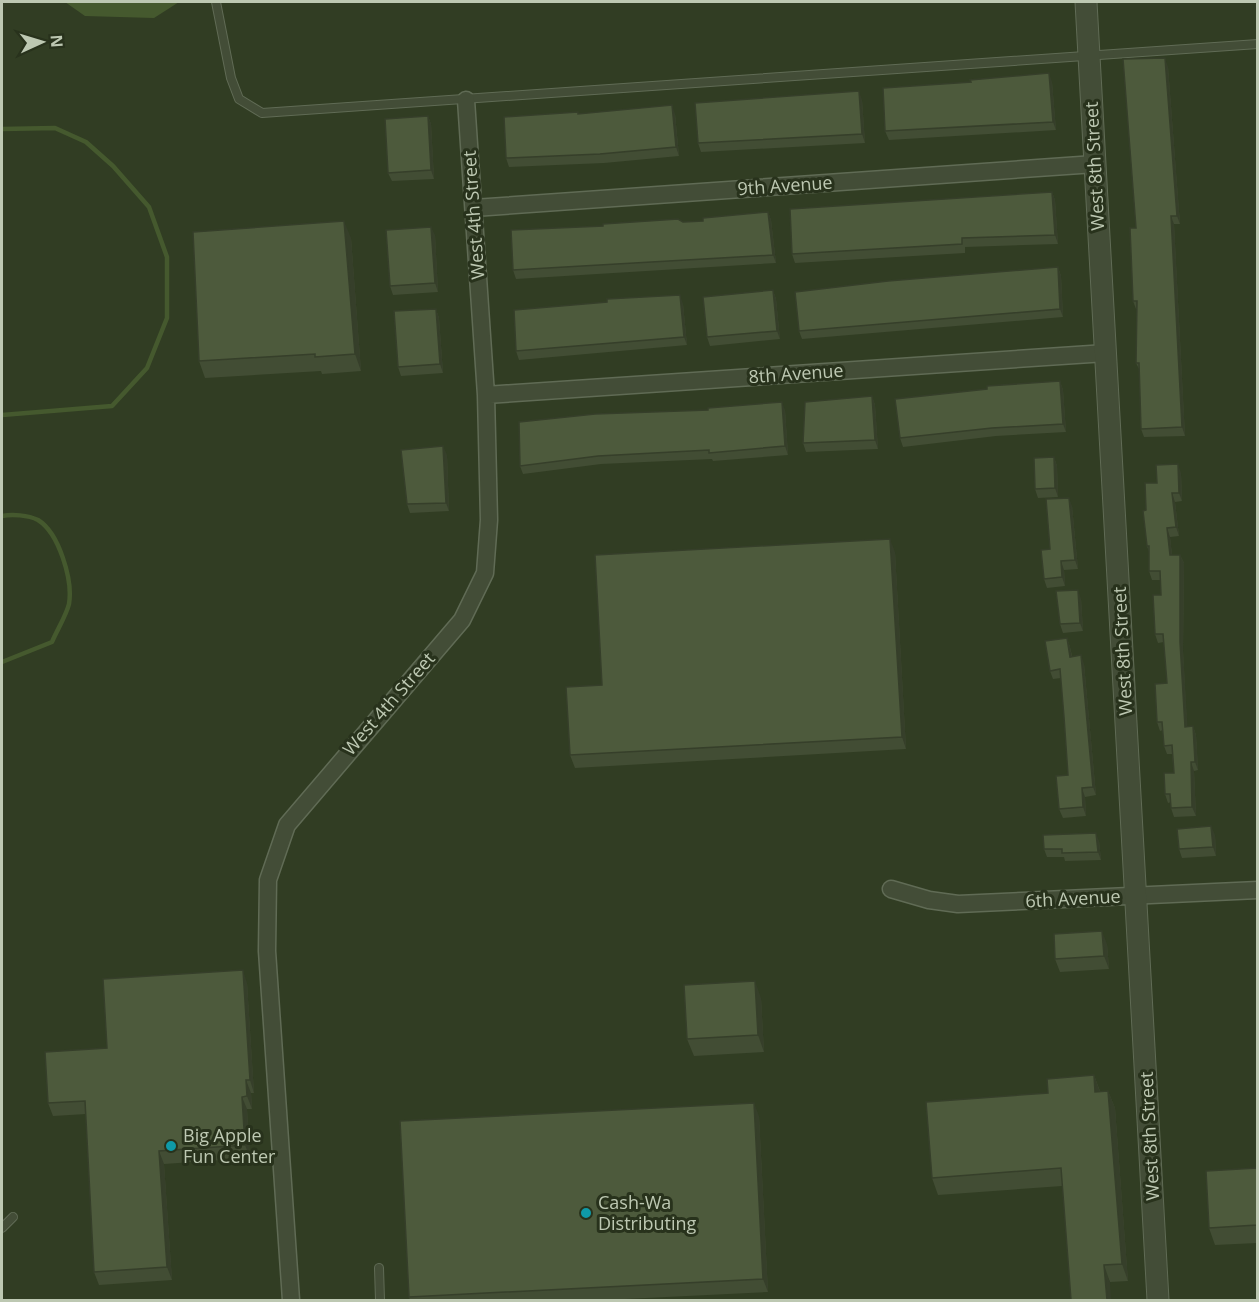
<svg xmlns="http://www.w3.org/2000/svg" width="1259" height="1302" viewBox="0 0 1259 1302" font-family="'Open Sans',sans-serif">
<style>
.water{fill:#45592e}
.lines{fill:none;stroke-linecap:round;stroke-linejoin:round}
.stream{stroke:#45592e;stroke-width:4.5}
.service-casing{stroke:#606b55;stroke-width:10}
.minor-casing{stroke:#606b55;stroke-width:19}
.tertiary-casing{stroke:#606b55;stroke-width:23}
.service{stroke:#434d37;stroke-width:8}
.minor{stroke:#434d37;stroke-width:16}
.tertiary{stroke:#434d37;stroke-width:21}
.wall{fill:#424d34}
.shaded-wall{fill:#363f2a}
.building{fill:#4d5a3c;stroke:#363f2a;stroke-width:1.5}
.culture-dot{fill:#0f9aa8;stroke:#28321c;stroke-width:2}
.labels{text-anchor:middle;stroke-width:6;stroke-linejoin:round;paint-order:stroke}
.street-label{font-size:18px;fill:#bdc8b2;stroke:#28321c}
.poi-label{font-size:18px;fill:#bdc8b2;stroke:#28321c;text-anchor:start}
</style>
<rect width="100%" height="100%" fill="#313d23"/>
<path class="water" d="M65,2H179L154,18L85,16Z"/>
<g class="lines">
<path class="stream" d="M2,129L55,128L86,142L113,166L149,207L167,257V318L147,368L112,406L2,415
M2,516C12,514 28,515 38,520C59,533 73,580 69,604C66,616 57,630 52,642L2,662"/>
<g class="service-casing">
<path id="service" d="M216,2L231,78L239,99L262,113L1258,44
M2,1228L13,1217
M379,1268L380,1300"/>
</g>
<g class="minor-casing">
<path id="minor" d="M474,208L1095,164
M486,395L1106,353
M891,889L929,900L958,904L1258,890
M291,1300L267,951L268,880L287,825L462,620L485,573L489,520L486,395L466,100"/>
</g>
<g class="tertiary-casing">
<path id="tertiary" d="M1086,2L1158,1300"/>
</g>
<use href="#service" class="service"/>
<use href="#minor" class="minor"/>
<use href="#tertiary" class="tertiary"/>
</g>
<path class="wall" d="M1168,67L1180,224H1174L1185,436L1144,437L1141,429L1140,371L1136,363L1137,309H1136L1133,301L1136,228Z
M1052,82L1056,130L889,140L885,131Z
M862,100L865,143L701,152L698,143Z
M578,112V114H675L679,156L604,163L509,167L506,158Z
M428,116L431,124L434,179L392,181L388,173Z
M1052,192L1055,200L1058,244L965,247V253L795,263L792,254Z
M768,212L771,220L776,263L516,279L513,270L683,222L703,221Z
M435,235L438,292L393,295L390,286Z
M351,238L361,371L322,374L321,371L205,378L199,361Z
M1058,267L1061,276L1063,317L802,339L799,331Z
M773,290L776,299L780,339L710,346L707,337Z
M683,304L687,345L519,360L516,351Z
M436,309L439,318L443,373L401,376L398,367Z
M1060,381L1063,390L1066,432L996,436L903,447L900,438Z
M872,396L875,405L878,449L806,452L803,443Z
M785,410L788,455L713,461L712,459L601,464L523,474L520,466Z
M447,455L449,511L410,513L407,504Z
M1054,457L1057,466L1058,497L1038,498L1035,489Z
M1181,473L1182,501L1175,502L1179,536L1170,537L1172,555H1180L1184,563L1183,651L1187,726H1193L1196,735L1198,770L1194,771L1196,816L1174,817L1171,808V802L1168,803L1165,794L1174,773L1172,754H1167L1164,746L1163,730L1160,731L1157,722L1167,683L1164,642L1158,643L1155,634L1161,595L1160,580H1152L1149,571V552L1147,546L1146,510L1157,483Z
M1072,506L1078,569L1064,570L1065,586L1047,588L1044,579L1050,549Z
M895,552L906,749L575,768L570,755L602,685Z
M1081,599L1083,631L1063,633L1060,624Z
M1067,638L1070,647L1072,656L1084,664L1096,795L1085,797L1086,816L1063,818L1059,809L1068,775L1061,678L1053,679L1050,671Z
M1215,835L1216,856L1182,858L1179,849Z
M1099,841L1101,860L1065,861L1064,857H1047L1044,849Z
M1107,944L1109,969L1060,972L1055,959Z
M247,983L254,1093H251L252,1109H247L250,1158L164,1164L172,1280L99,1285L94,1272L86,1114L53,1116L48,1103L107,1048Z
M761,998L764,1052L694,1056L687,1039Z
M1094,1075L1100,1091H1108L1115,1108L1128,1281L1110,1282L1062,1186L938,1195L932,1178L1048,1093Z
M759,1116L768,1292L605,1300H410L409,1297Z
M1257,1168V1243L1215,1245L1209,1228Z"/>
<path class="shaded-wall" d="M1165,58L1168,67L1180,224L1177,216Z
M1049,73L1052,82L1056,130L1053,122Z
M859,91L862,100L865,143L862,134Z
M672,105L675,114L679,156L676,147Z
M428,116L431,124L434,179L431,170Z
M1052,192L1055,200L1058,244L1055,235Z
M768,212L771,220L776,263L773,255Z
M1171,216L1174,224L1185,436L1182,427Z
M344,221L351,238L361,371L355,354Z
M431,227L435,235L438,292L435,283Z
M1058,267L1061,276L1063,317L1060,309Z
M773,290L776,299L780,339L777,331Z
M680,295L683,304L687,345L684,337Z
M436,309L439,318L443,373L440,364Z
M1060,381L1063,390L1066,432L1063,424Z
M872,396L875,405L878,449L875,440Z
M782,402L785,410L788,455L785,446Z
M443,446L447,455L449,511L446,503Z
M1054,457L1057,466L1058,497L1055,488Z
M1178,464L1181,473L1182,501L1179,493Z
M1172,493L1175,502L1179,536L1176,527Z
M1069,498L1072,506L1078,569L1075,560Z
M1167,528L1170,537L1173,564L1170,555Z
M890,539L895,552L906,749L902,737Z
M1180,555L1184,563L1183,651L1188,735L1185,727L1180,642Z
M1061,561L1064,570L1065,586L1062,577Z
M1078,590L1081,599L1083,631L1080,623Z
M1067,638L1070,647L1073,665L1070,657Z
M1081,655L1084,664L1096,795L1093,787Z
M1193,726L1196,735L1198,770L1195,762Z
M1191,762L1194,771L1196,816L1192,807Z
M1082,788L1085,797L1086,816L1083,807Z
M1211,826L1215,835L1216,856L1213,847Z
M1096,833L1099,841L1101,860L1098,852Z
M1102,931L1107,944L1109,969L1104,956Z
M243,970L247,983L254,1093L250,1080Z
M755,981L761,998L764,1052L758,1035Z
M1094,1075L1100,1092H1095Z
M246,1080L251,1093L252,1109L247,1096Z
M1108,1091L1115,1108L1128,1281L1122,1264Z
M242,1097L247,1109L250,1158L245,1145Z
M754,1103L759,1116L768,1292L763,1279Z
M159,1151L164,1164L172,1280L167,1267Z
M1104,1265L1110,1282L1111,1300H1107Z"/>
<path class="building" d="M1165,58L1177,216H1171L1182,427L1141,429L1139,363H1136L1137,301H1133L1130,228H1136L1123,59Z
M1049,73L1053,122L885,131L883,88L971,82L970,80Z
M859,91L862,134L698,143L695,103Z
M672,105L676,147L600,154L506,158L504,117L578,112V114Z
M428,116L431,170L388,173L385,119Z
M1052,192L1055,235L962,238V244L792,254L790,209Z
M768,212L773,255L513,270L511,230L603,226V224L678,219L683,222L703,221V218Z
M344,221L355,354L315,357V354L199,361L193,232Z
M431,227L435,283L390,286L386,230Z
M1058,267L1060,309L799,331L795,292L888,281Z
M773,290L777,331L707,337L703,297Z
M680,295L684,337L516,351L514,310L607,302V299Z
M436,309L440,364L398,367L394,311Z
M1060,381L1063,424L992,428L900,438L895,399L987,389V386Z
M872,396L875,440L803,443L805,402Z
M782,402L785,446L709,453V450L598,456L520,466L519,422L595,414L708,410V408Z
M443,446L446,503L407,504L401,450Z
M1054,457L1055,488L1035,489L1034,458Z
M1178,464L1179,493H1172L1176,527L1167,528L1170,555H1180V642L1185,727L1193,726L1195,762H1191L1192,807L1171,808L1170,794H1165L1164,773H1174L1172,745L1164,746L1162,722H1157L1155,684L1167,683L1163,634H1155L1153,595H1161L1160,571H1149V546H1147L1143,511L1146,510L1145,483H1157L1156,465Z
M1069,498L1075,560L1061,561L1062,577L1044,579L1041,550L1050,549L1046,499Z
M890,539L902,737L570,755L566,687L602,685L595,555Z
M1078,590L1080,623L1060,624L1056,591Z
M1067,638L1070,657L1081,655L1093,787L1082,788L1083,807L1059,809L1056,776L1068,775L1064,717L1060,669L1050,671L1045,641Z
M1211,826L1213,847L1179,849L1177,829Z
M1096,833L1098,852L1062,853V849H1044L1043,835Z
M1102,931L1104,956L1055,959L1054,934Z
M243,970L250,1080H246L247,1096L242,1097L245,1145L159,1151L167,1267L94,1272L85,1101L48,1103L45,1052L107,1048L103,979Z
M755,981L758,1035L687,1039L684,985Z
M1094,1075L1095,1092L1108,1091L1122,1264L1104,1265L1107,1300H1071L1061,1168L932,1178L926,1102L1048,1093L1047,1079Z
M754,1103L763,1279L409,1297L400,1121Z
M1257,1168V1225L1209,1228L1206,1171Z"/>
<g class="culture-dot">
<circle cx="171" cy="1146" r="6"/>
<circle cx="586" cy="1213" r="6"/>
</g>
<g class="labels">
<g class="street-label">
<text transform="translate(1095 166) rotate(-93)" y="6">West 8th Street</text>
<text transform="translate(785 186) rotate(-4)" y="6">9th Avenue</text>
<text transform="translate(474 215) rotate(-94)" y="6">West 4th Street</text>
<text transform="translate(796 374) rotate(-4)" y="6">8th Avenue</text>
<text transform="translate(1123 651) rotate(-93)" y="6">West 8th Street</text>
<text transform="translate(389 704) rotate(-49)" y="6">West 4th Street</text>
<text transform="translate(1073 899) rotate(-3)" y="6">6th Avenue</text>
<text transform="translate(1150 1136) rotate(-93)" y="6">West 8th Street</text>
</g>
<g class="poi-label">
<text x="183" y="1142">Big Apple<tspan x="183" dy="21">Fun Center</tspan></text>
<text x="598" y="1209">Cash-Wa<tspan x="598" dy="21">Distributing</tspan></text>
</g>
</g>
<rect width="1259" height="1302" fill="none" stroke="#bdc8b2" stroke-width="6"/>
<g transform="translate(42 42) rotate(86)" stroke="#28321c" stroke-width="4.5" paint-order="stroke">
<path d="M0-4.5L10 22L0 15L-10 22Z" fill="#bdc8b2"/>
<text y="-9" font-size="16" font-weight="bold" text-anchor="middle" fill="#bdc8b2">N</text>
</g>
</svg>
